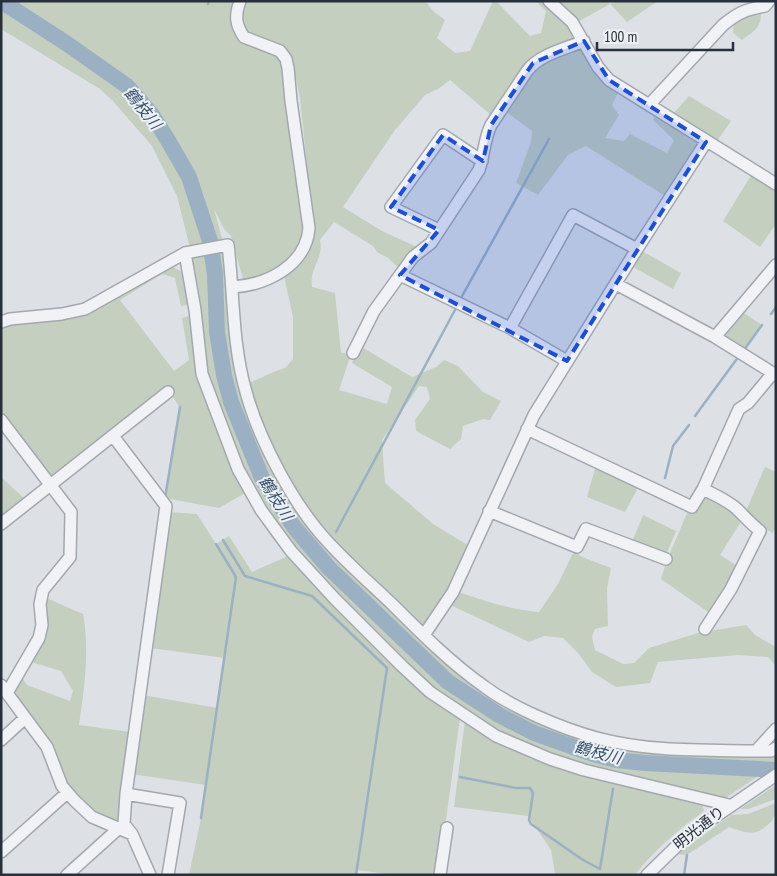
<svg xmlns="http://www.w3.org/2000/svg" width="777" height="876" viewBox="0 0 777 876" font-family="'PT Sans Narrow','Noto Sans JP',sans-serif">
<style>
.green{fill:#c4cfbf}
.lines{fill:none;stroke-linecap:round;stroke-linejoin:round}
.stream{stroke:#9bb1c3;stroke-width:2.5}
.river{stroke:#9bb1c3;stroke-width:16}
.minor-casing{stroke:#a3a8af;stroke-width:14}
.minor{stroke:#f0f2f5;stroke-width:11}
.marked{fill:#1d4ed8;fill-opacity:0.2;stroke:#1d4ed8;stroke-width:4;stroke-dasharray:10 6;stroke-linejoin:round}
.labels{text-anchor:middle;stroke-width:4;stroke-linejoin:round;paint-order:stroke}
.street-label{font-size:15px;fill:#28303b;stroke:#edf0f4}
.water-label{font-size:16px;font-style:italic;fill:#36516c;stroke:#edf0f4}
</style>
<rect width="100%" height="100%" fill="#dde1e6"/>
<path class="green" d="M8,1H239L241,39L247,45L268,49L283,60L306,228L304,241L282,269L255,279H243L231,236L224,229L214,209L223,242L213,244C209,229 206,213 201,199C185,154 153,104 117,75Z
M246,1H425L434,12L445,20L437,38L455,53L470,51L493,1H496L530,36L541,33L546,11L536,1H546L559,13L579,41L550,53L493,117L450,80L438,89L425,95L395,130L343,207L382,231L419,248L401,270L388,258L377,252L373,246L334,222L320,240C324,259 309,268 312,287L335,293L341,353H346L350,357L339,390L387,404L392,387L352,363L355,353L360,346L412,377L436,367L444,360L458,366L483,392L501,401L490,420L483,419L463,426L461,439L450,449L416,431L415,420L430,399L427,387L419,386L382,440L385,483L433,524L471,547L458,592C485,601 511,610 539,612L558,584L574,551L582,557L611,568L607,589L608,626L595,629L592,637L595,650L623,664L634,663L649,648L698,633L746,625L755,635L776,647V666L768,657L738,655L658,662L650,683L616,687L592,672L579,654L563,638L544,636L529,642L444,602L423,628H418L310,517L261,428L249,383L276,371L285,368L293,359V317L284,276L298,264L312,215L300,98L292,60C279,53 250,40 243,28C238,19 243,9 246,1Z
M555,1H608L610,4L616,1H658L627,22L610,4L576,23Z
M1,4C30,26 60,45 90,64C101,72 114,79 125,88C134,94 141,105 148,113C178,153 195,197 209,244L190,248L177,196L152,146L112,100L100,89L1,29Z
M761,10C762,27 755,31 742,40L733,33L734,19Z
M583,45L619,91L612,105L619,115L605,138L624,141L630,134L667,153L674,140L653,120L656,113L699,141L665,196L586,146L568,155L538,195L516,183L531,142L532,131L505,111L529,71L547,60Z
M689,96L731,121L715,144L672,115Z
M752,174L776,189V224L760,247L723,221Z
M225,251L256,428L318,533L478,684L595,739L776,751V764L771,767L625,759L597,753L578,747L534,730L501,713L454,683L329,564L302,532L264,476L250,447L232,396L224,365L219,333L218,274L214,253Z
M642,251L681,273L673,289L633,267Z
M210,253L214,332L220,374L227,398L246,451L258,475L291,528L328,571L442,680L471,702L511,725L560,746L597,758L623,764L763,773L724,799L567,762L496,731L443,696L336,595L281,534L247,479L205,373L195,269L191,257Z
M169,265L186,274L188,305L181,306L175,278L162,274L120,300L174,371L189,360L182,318L190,316L201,387L221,440L245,493L219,508L165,498L180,408L169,391L51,481L1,417V327L23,320L67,318Z
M741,311L762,325L744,350L719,335Z
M596,465L639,486L625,512L587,497Z
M765,467L776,472V528L772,533L749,517L746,511Z
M1,477L26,500L1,520Z
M702,495L725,503L742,520L720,555L739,567L711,614L661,579L667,560L688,511L693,513Z
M168,512L197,514L216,544L229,536L252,572L288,556C340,614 401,666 460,718L445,827L437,875H395L357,870L356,875H189L201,818L206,785L131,774L143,695L217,708L225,658L150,648Z
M643,515L676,531L666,555L632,542Z
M44,597L83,614C90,651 84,689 79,725L130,732L122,821L118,825L93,815L74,796L10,692L21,676L27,685L70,701L73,691L61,671L28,661Z
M465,721L512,748L698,800L703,807L704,811C678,830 655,849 635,875H557L555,873L551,850L528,816L454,807Z
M776,785V799L748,809H740Z
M776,803V815L773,818L772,821C756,837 749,834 729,827L687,855L677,854L731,815L748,814Z"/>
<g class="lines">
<path class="stream" d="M208,4L209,1
M461,298L549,139
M771,314L776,307
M744,350L762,325
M695,416L739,356
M665,478L673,446L689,425
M165,498L180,407
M336,532L456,308
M223,540L245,576L312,596L387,668L356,875
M460,777L516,788H530L533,793L529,820L531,824L583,860L600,869L613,789
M201,818L236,577L216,544
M684,875L687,855"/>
<path class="river" d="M1,1L66,43L127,86L152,115L169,142L189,177L210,241L215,274L217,332L224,375L231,402L262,478L294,527L329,568L448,682L499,715L534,733L593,754L616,760L645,763L776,770"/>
<g class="minor-casing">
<path id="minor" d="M549,1L572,22L598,67L609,80L776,184
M649,105L723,25C739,12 745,10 765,6L769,1
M439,230L391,207L443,135L482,161
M185,253L195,310L202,374L238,469L261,510L291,551L335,599L402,666L430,692L496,736L550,759L584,770L729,805
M400,275L510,328L567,361
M616,284L715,337L776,375
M233,287C266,285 306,266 309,228L291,101L288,68L286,59L280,51L244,37C235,24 235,15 240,1
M1,322L10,319L62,314L85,309L185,253L228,245C234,294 232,344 246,392C259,440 294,506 328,542C348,564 371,584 393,605C422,634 452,664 485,687C513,708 563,729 597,738C649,752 703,750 756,751H771L776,748
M510,328L573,215L637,249
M715,337L776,265
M353,353L374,311L413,257L431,243L479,170C484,156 484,139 491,125L527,71C540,54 565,49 584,41
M1,420L71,512L70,557L43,590L40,604L42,625L39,638L7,693
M527,429L692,507L703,489L739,409L748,403L773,373
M113,436L166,506L126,794L124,824L132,834L150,875
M703,489C715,495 727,500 737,509C745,517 751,524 760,531L731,589L705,629
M489,511L577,547L586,529L666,559
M1,524L168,392
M424,635L453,592L534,415L637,249L706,142
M1,685L47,747L62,786L74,800L92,817L132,834
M1,740L25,718
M756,751L776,729
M126,794L180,803L168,875
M1,852L67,793
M67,875L118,829
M440,875L447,828
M647,875L687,836L776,775"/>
</g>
<use href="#minor" class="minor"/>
</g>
<path class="marked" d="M584,41L609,80L706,142L567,361L400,275L439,230L391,207L443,135L483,161L491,125L533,63Z"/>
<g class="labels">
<g class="street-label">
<text transform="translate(699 828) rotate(-38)" y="5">明光通り</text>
</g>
<g class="water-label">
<text transform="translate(143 108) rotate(51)" y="6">鶴枝川</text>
<text transform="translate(276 498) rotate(58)" y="6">鶴枝川</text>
<text transform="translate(598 752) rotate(15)" y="6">鶴枝川</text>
</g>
</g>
<rect width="777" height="876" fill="none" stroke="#28303b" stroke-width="5"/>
<path d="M597 42v8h136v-8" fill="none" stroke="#28303b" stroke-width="2.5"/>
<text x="604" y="42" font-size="15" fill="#28303b" stroke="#edf0f4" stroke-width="4" paint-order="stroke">100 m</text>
</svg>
